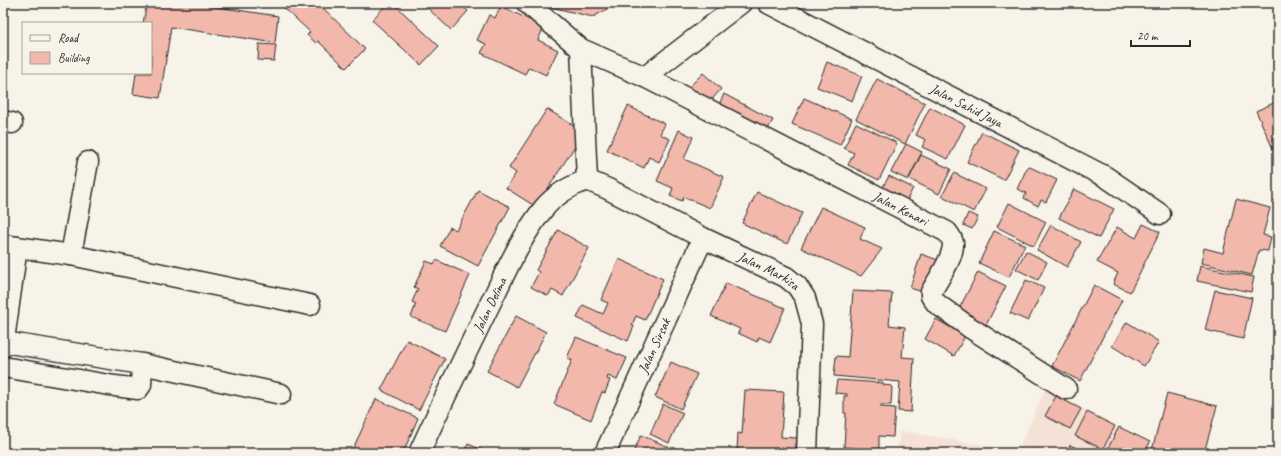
<svg xmlns="http://www.w3.org/2000/svg" width="1281" height="456" viewBox="0 0 1281 456" font-family="Caveat,sans-serif">
<style>
.built{fill:#f6e1d6}
.building{fill:#f2b8ab;stroke:#2b2b2b}
.lines{fill:none;stroke-linecap:round;stroke-linejoin:round}
.minor-casing{stroke:#2b2b2b;stroke-width:23}
.minor{stroke:#f7f3e8;stroke-width:20}
.labels{text-anchor:middle;stroke-width:3;stroke-linejoin:round;paint-order:stroke}
.street-label{font-size:14px;fill:#2b2b2b;stroke:#f7f3e8}
</style>
<rect width="100%" height="100%" fill="#f7f3e8"/>
<filter id="ink" filterUnits="userSpaceOnUse"><feTurbulence type="fractalNoise" baseFrequency=".025" numOctaves="2"/><feDisplacementMap in="SourceGraphic" scale="8" xChannelSelector="R" yChannelSelector="G"/><feConvolveMatrix kernelMatrix="1 2 1 2 8 2 1 2 1" color-interpolation-filters="sRGB"/></filter>
<g filter="url(#ink)">
<path class="built" d="M1046,387L1148,445L1145,453H897L900,431L1018,451Z"/>
<path class="building" d="M147,3H189L278,16L275,43L171,27L160,98L133,94L136,73H151V23H143Z
M283,3H318L365,49L346,68L318,41L316,43L307,35L310,32L281,5Z
M388,3H393L439,46L421,65L372,20Z
M422,3H459L468,11L451,30Z
M549,3H618L593,17L551,7Z
M501,6L544,27L538,40L558,50L546,75L529,67L525,74L481,53L486,44L477,40L489,15L495,18Z
M259,44L276,45L274,61L258,60Z
M827,62L862,76L852,101L817,87Z
M703,73L721,89L707,105L688,88Z
M877,79L925,103L905,144L856,119Z
M724,94L773,120L765,134L717,109Z
M804,98L852,119L840,145L792,124Z
M1278,101V149L1274,151L1256,111Z
M628,106L665,124L660,134L670,139L659,162L649,157L644,168L607,150Z
M930,107L965,125L948,159L922,147L926,140L916,135Z
M547,109L584,132L536,207L506,188L516,173L509,168Z
M856,123L897,143L879,180L848,165L854,153L844,148Z
M679,130L693,137L684,159L724,177L710,208L684,197L682,201L670,196L673,188L657,181Z
M982,132L1019,150L1004,180L967,162Z
M906,144L922,152L908,180L891,172Z
M921,155L951,169L939,194L909,179Z
M1028,166L1057,180L1046,202L1041,200L1038,206L1024,198L1026,193L1017,189Z
M954,173L986,189L974,212L942,196Z
M889,176L913,188L905,204L880,192Z
M1074,189L1114,209L1099,238L1059,218Z
M478,190L510,207L478,266L440,246L450,227L456,230Z
M757,192L802,213L787,244L742,223Z
M1236,199L1270,208L1263,235L1271,237L1268,251L1259,250L1252,275L1201,263L1204,248L1223,253Z
M1009,203L1046,222L1034,246L997,227Z
M821,207L865,227L860,239L882,249L861,276L801,248Z
M968,213L978,217L972,229L963,225Z
M1143,224L1160,232L1130,292L1113,284L1118,273L1097,262L1117,227L1136,238Z
M1051,225L1081,242L1067,267L1037,250Z
M558,230L589,248L563,296L552,290L548,296L531,287L539,272L536,270Z
M994,231L1025,245L1009,277L979,263Z
M1026,251L1047,262L1038,280L1016,269Z
M921,254L938,260L926,293L910,288Z
M619,259L663,279L645,320L636,316L632,325L634,326L628,341L577,318L583,305L603,314L608,303L601,300Z
M436,260L470,275L445,331L411,317L416,304L412,302L418,289L414,287L426,261L434,264Z
M1200,266L1254,277L1251,292L1197,281Z
M978,272L1006,286L986,325L958,311Z
M1026,280L1044,288L1028,321L1010,313Z
M726,283L785,308L770,342L759,337L757,342L738,333L740,329L711,316Z
M1094,285L1122,300L1080,381L1052,366Z
M1215,290L1252,298L1243,339L1205,330Z
M853,291L892,293L889,325L905,327L902,357L914,358L911,412L898,411L900,382L834,376L836,356L848,357Z
M516,316L546,332L517,387L487,371Z
M936,319L965,336L954,356L925,339Z
M1127,322L1159,342L1144,366L1112,346Z
M576,337L627,358L617,380L608,376L607,379L610,380L605,393L602,392L591,420L554,404L572,360L567,358Z
M407,340L445,359L419,410L381,390Z
M671,362L697,374L681,409L655,397Z
M837,380L883,383V385L892,386L891,405H881V407L895,408L893,437L879,436V450L844,447L846,413H844V396H847V394L835,393Z
M745,390L784,392L781,437L797,438L795,453H776L737,450L738,433L742,434Z
M1167,393L1217,406L1204,453H1165L1152,450Z
M1056,396L1081,409L1070,429L1045,416Z
M376,399L418,418L403,453H351Z
M663,404L683,413L669,443L650,434Z
M1087,412L1115,426L1103,449L1075,436Z
M1119,427L1150,442L1145,453H1113L1107,450Z
M641,435L671,448L669,453H633Z
M468,444L490,453H464Z
M1070,445L1088,453H1066Z"/>
<g class="lines">
<g class="minor-casing">
<g id="minor">
<path id="s1" d="M527,3L581,49L645,77L947,232C950,236 952,238 953,243C954,258 938,279 931,292V296L937,304L969,327L1066,389"/>
<path id="s2" d="M768,3L1106,177L1160,214"/>
<path d="M581,49L587,180"/>
<path d="M645,77L741,3"/>
<path d="M3,121L12,123"/>
<path id="s3" d="M587,180L608,189L703,238L786,277L797,286L805,298L812,324L807,453"/>
<path d="M3,245L71,255L310,305"/>
<path d="M71,255L88,162"/>
<path d="M3,342L142,364L281,394"/>
<path d="M3,347L17,247"/>
<path d="M3,367L115,386L138,389L141,385L142,364"/>
<path id="s4" d="M419,453C442,403 466,353 490,304C506,271 521,237 544,208C555,195 570,186 587,180"/>
<path id="s5" d="M605,453L703,238"/>
</g>
</g>
<use href="#minor" class="minor"/>
</g>
</g>
<g class="labels">
<g class="street-label">
<text dy="5" stroke="none"><textPath href="#s2" startOffset="223">Jalan Sahid Jaya</textPath></text>
<text dy="5" stroke="none"><textPath href="#s1" startOffset="428">Jalan Kenari</textPath></text>
<text dy="5" stroke="none"><textPath href="#s3" startOffset="203">Jalan Markisa</textPath></text>
<text dy="5" stroke="none"><textPath href="#s4" startOffset="164">Jalan Delima</textPath></text>
<text dy="5" stroke="none"><textPath href="#s5" startOffset="118">Jalan Sirsak</textPath></text>
</g>
</g>
<rect width="1281" height="456" fill="none" stroke="#f7f3e8" stroke-width="16"/>
<rect x="8" y="8" width="1265" height="440" fill="none" stroke="#2b2b2b" stroke-width="1.5" filter="url(#ink)"/>
<rect x="22" y="22" width="130" height="52" fill="#f7f3e8" stroke="#a5a39c"/>
<rect x="30" y="35" width="20" height="6" fill="#f7f3e8" stroke="#a5a39c"/>
<text x="58" y="42" font-size="12" fill="#2b2b2b">Road</text>
<rect x="30" y="52" width="20" height="12" fill="#f2b8ab" stroke="#a5a39c"/>
<text x="58" y="62" font-size="12" fill="#2b2b2b">Building</text>
<path d="M1131 40v6h59v-6" fill="none" stroke="#2b2b2b" stroke-width="2"/>
<text x="1137" y="40" font-size="12" fill="#2b2b2b" stroke="#f7f3e8" stroke-width="3" paint-order="stroke">20 m</text>
</svg>
